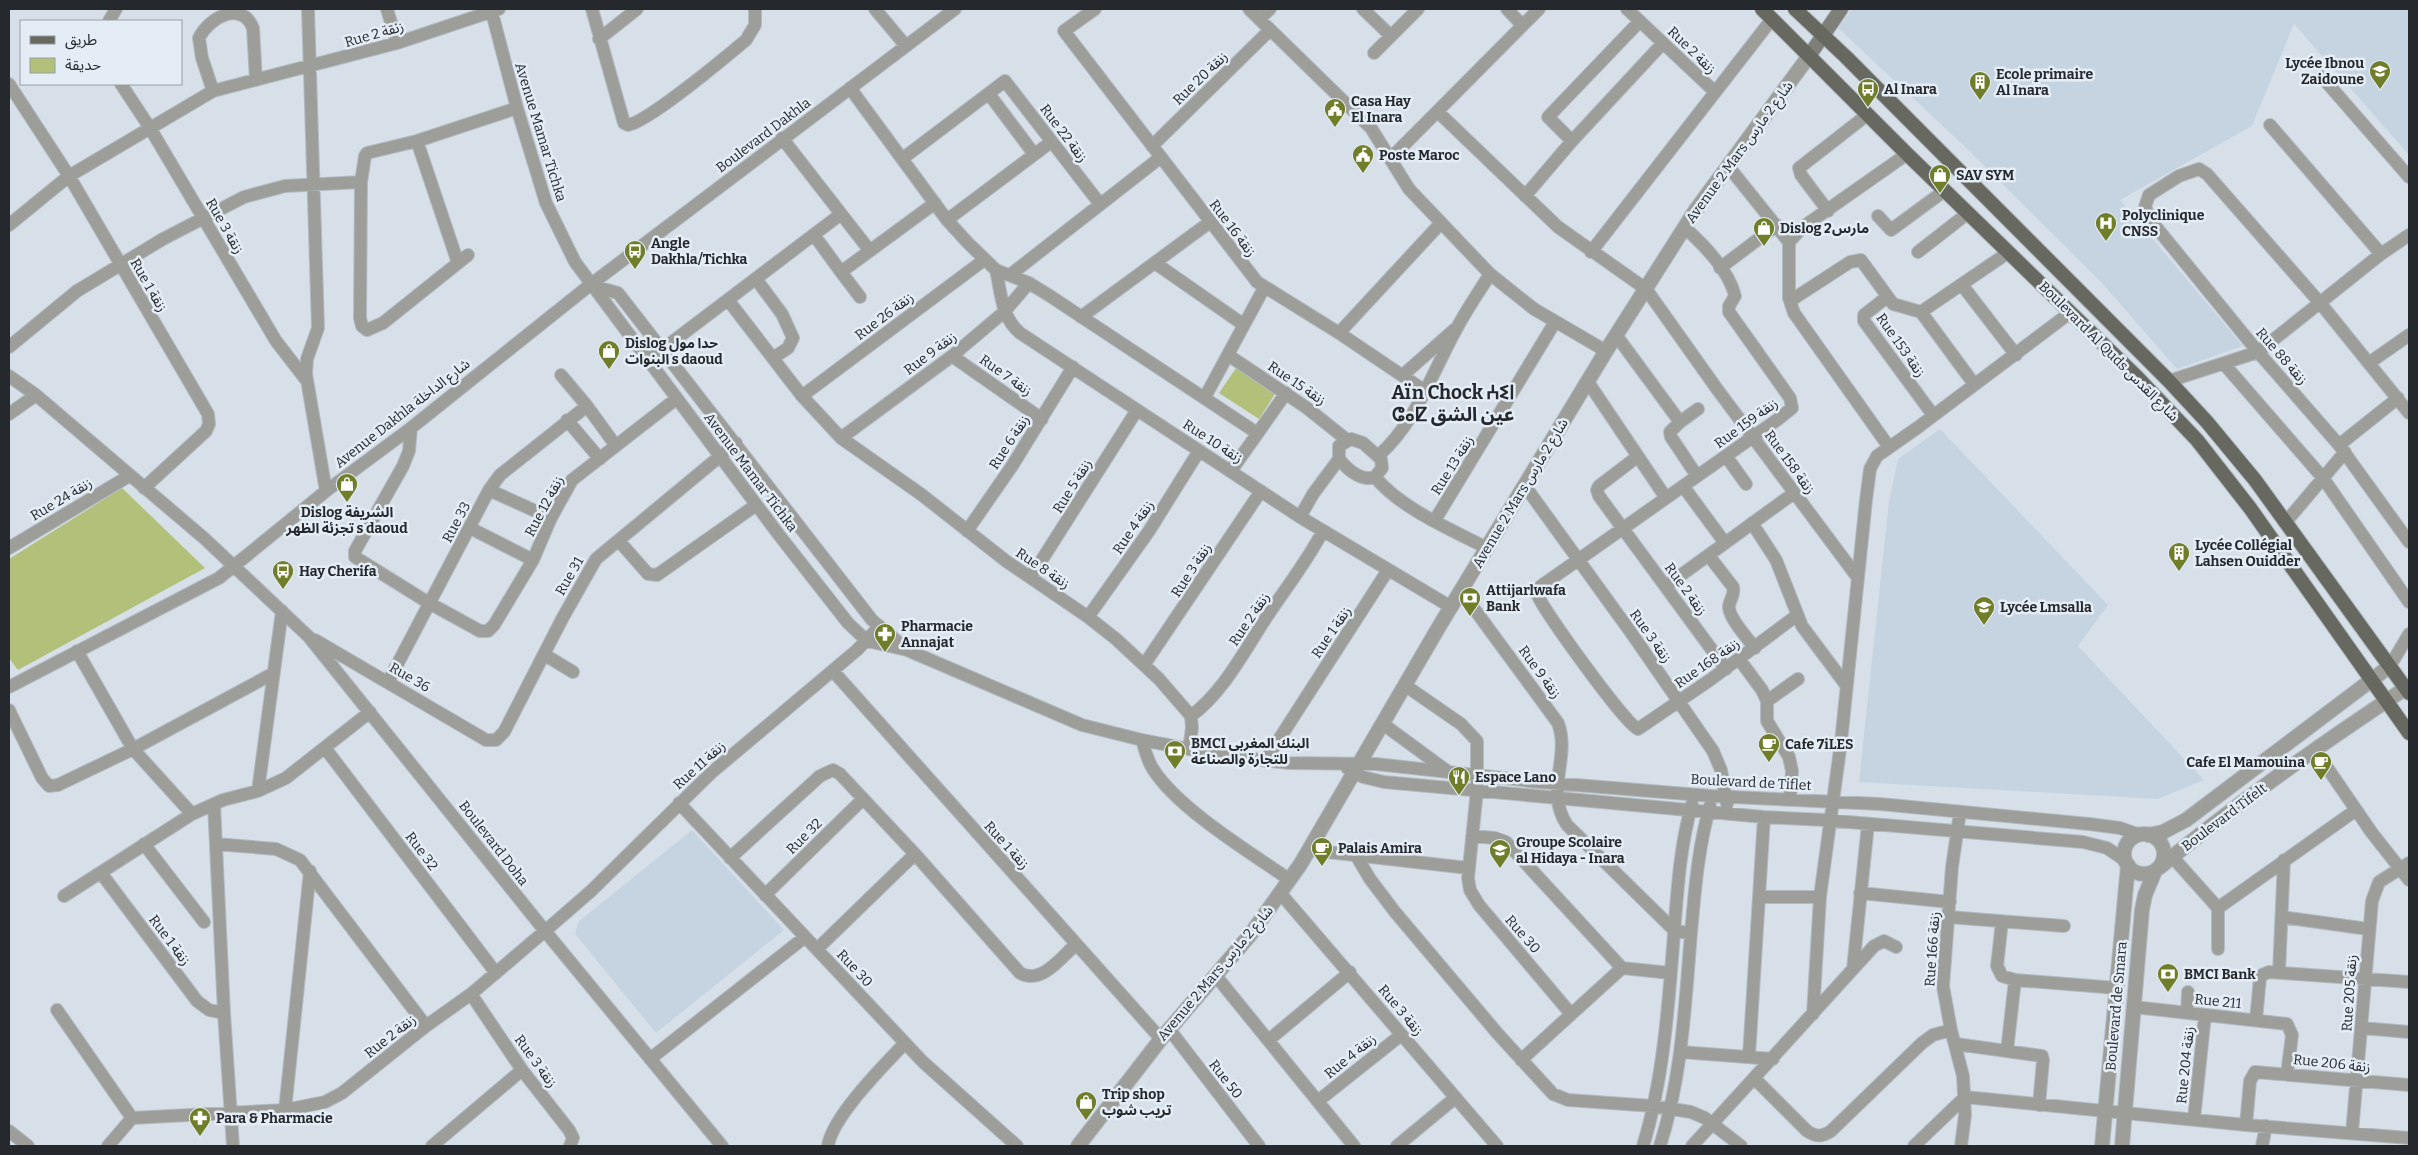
<svg xmlns="http://www.w3.org/2000/svg" width="2418" height="1155" viewBox="0 0 2418 1155" font-family="Bitter,'Noto Sans Arabic','Noto Sans Tifinagh',serif">
<style>
.built{fill:#c6d4e2}
.green{fill:#b3c079}
.lines{fill:none;stroke-linecap:round;stroke-linejoin:round}
.minor-casing{stroke:#b3bbc3;stroke-width:14}
.tertiary-casing{stroke:#b3bbc3;stroke-width:16}
.secondary-casing{stroke:#b3bbc3;stroke-width:16}
.primary-casing{stroke:#b3bbc3;stroke-width:16}
.minor{stroke:#9d9e99;stroke-width:12}
.tertiary{stroke:#9d9e99;stroke-width:14}
.secondary{stroke:#7d7f78;stroke-width:14}
.primary{stroke:#676960;stroke-width:14}
.labels{text-anchor:middle;stroke-width:5;stroke-linejoin:round;paint-order:stroke}
.street-label{font-size:14px;fill:#25282c;stroke:#e4edf6}
.poi-label{font-size:14px;font-weight:bold;fill:#25282c;stroke:#e4edf6;text-anchor:start}
.district-label{font-size:19px;font-weight:bold;fill:#25282c;stroke:#e4edf6}
</style>
<rect width="100%" height="100%" fill="#d7e0e9"/>
<path class="built" d="M1852,9H2409V155L2294,24L2252,126L2120,200L2243,346L2177,369L2102,283L1962,144L1838,28Z
M1940,429L2108,605L2078,646L2204,780L2158,799L1859,782L1889,501L1898,459Z
M692,830L784,930L656,1033L575,934L578,922Z"/>
<path class="green" d="M1236,368L1275,394L1259,419L1219,393Z
M122,488L205,568L18,670L9,658V559Z"/>
<g class="lines">
<g class="minor-casing">
<path id="minor" d="M308,9L318,328L307,359L306,374L326,491
M387,9L397,43
M491,9L517,108L546,203L575,262L779,535L848,623L867,641L907,650L1082,725L1142,740L1225,756L1289,763L1376,764L1539,782L1712,796L1880,804L2089,824L2120,828L2140,835
M592,9L622,116L624,123L628,125C648,122 727,56 746,40L755,25V9
M875,9L906,46
M1095,9L1064,31L1257,282L1339,333L1425,391
M1249,9L1371,128L1409,189L1490,274L1534,309L1606,351
M1363,9L1391,36
M1507,9L1522,25
M1627,9L1714,91
M1259,19L1270,9
M109,21L116,9
M599,39L637,9
M1374,53L1418,9
M2322,77L2409,177
M9,84L69,176L208,414L209,424L206,431L144,488
M121,84L150,128L276,341L307,381
M850,88L947,220L968,243L996,270L1029,283L1050,296L1257,433
M213,91L202,58L199,38C209,17 242,0 253,28L256,80
M989,94L1034,154
M1438,112L1558,227L1646,289L1717,389L1858,578
M2270,125L2381,254
M782,138L870,251
M417,141L458,263
M1572,141L1548,117L1640,21
M1152,146L1270,30
M902,159L1005,81L1100,204
M1390,159L1539,9
M1728,166L1789,242V298L1794,313L1889,447
M361,182L360,318L362,326L367,330L383,323L468,255
M1525,196L1572,141L1663,43
M1828,211L1801,175L1799,168L1867,115
M1878,216L1891,230L1944,191
M947,220L1051,142
M9,225L69,176L213,91L397,43L499,9
M1684,227C1703,244 1729,270 1735,296L1729,306V312L1790,398L1792,408L1777,420L1541,586L1538,589V596C1545,612 1625,724 1638,729L1710,680L1796,616
M814,235L841,272L935,203
M1789,242L1803,227L1907,154
M1591,252L1772,19
M1918,252L1968,213
M1155,263L1244,325
M1720,268L1777,225
M996,270C1001,292 1001,317 1020,333L1300,517L1451,607
M841,272L860,297
M1010,275L1161,157
M756,279L782,314L793,338L788,348L773,358
M590,285L618,293L872,620L904,647
M1962,285L2016,355
M1887,297L1864,315V321L1933,415
M728,300L802,396L841,438L922,495L1006,561L1088,617L1116,639L1159,679L1191,716L1192,728L1189,749
M1790,301L1850,262L1861,260L1893,304L1921,312L1974,384
M1921,312L2009,252
M1081,317L1210,222
M1339,333L1440,224
M1616,335L1680,422L1670,432L1671,437L1697,476
M9,347L77,291L163,239L244,197L285,186L361,182L365,156L367,153L417,141L517,108
M1228,355L1307,408L1347,440
M952,356L1042,419
M647,361L841,214
M2369,363L2409,335
M2224,364L2323,478L2409,602
M561,375L587,406L616,446
M1403,375L1455,329
M9,376L36,395L205,539L309,637L545,931L722,1146
M2169,381L2258,352L2381,254L2409,235
M1588,382L1666,498
M802,396L984,260
M1205,397L1264,288
M2409,413L2321,304L2207,174L2199,169L2179,176L2149,195L2145,207L2152,222L2258,352L2339,445L2409,542
M9,414L36,395
M567,420L600,459
M1680,422L1698,409
M411,428L409,451L403,466L355,551V557L429,603L480,631H488L494,625L533,560L551,518L572,480L676,399
M841,438L952,356L1004,312L1029,283
M1351,439L1363,443L1381,459L1382,468L1375,477C1361,482 1347,469 1339,459V446Z
M2339,445L2398,398
M1378,456C1417,422 1433,370 1458,326C1467,309 1479,292 1490,274
M1726,456L1746,484
M1637,457L1599,486L1597,490L1599,496L1726,669
M1231,471L1286,393
M1375,477C1400,508 1452,530 1487,548
M1525,486L1632,634L1713,751L1721,770L1727,804
M1683,486L1725,543
M489,490L551,518
M1300,517L1313,494L1339,459
M1435,520L1555,322
M1752,523L1776,560L1802,626L1846,685
M2285,523L2345,452
M470,528L533,560
M967,531L1012,466L1073,367
M619,541L648,574L657,575L756,505
M9,548L129,476
M1709,556L1733,587C1735,595 1730,599 1729,606C1728,617 1748,639 1755,648
M1031,577L1137,410
M1666,586L1794,493
M1461,591L1558,723C1571,758 1544,790 1567,825L1674,930L1691,934
M1088,617L1149,531L1199,451
M315,640L486,740H496L504,732L562,619L596,559L736,443
M77,651L133,749L192,814
M545,655L573,672
M1739,659L1762,690L1767,701V721L1789,757L1792,771L1790,799
M1144,665L1261,491
M2390,666L2409,634
M833,671L1161,1039
M388,682L489,490L500,475L587,406
M1406,686L1461,724L1477,741V790L1468,878L1470,890L1479,905L1571,1014
M9,687L219,578L326,491L411,428L590,285L955,9
M1767,701L1798,679
M9,710L42,778L49,786L58,785L133,749L274,673
M1191,716C1224,691 1243,653 1266,618C1285,589 1306,563 1323,531
M1383,724L1447,771
M1142,740C1145,750 1147,760 1153,769C1177,808 1251,853 1290,880
M325,748L496,973
M2315,750L2372,833L2409,880
M1265,761L1388,570
M1347,768L1363,777L1384,782L1764,817L1825,820L2083,842L2107,848L2126,861
M258,791L282,611
M679,803L923,1062L1017,1146
M214,804L224,1013L233,1146
M1960,812L1952,867L1943,986L1951,1030L1963,1076L1965,1115L1961,1146
M1472,836L1495,838L1506,842L1622,968
M144,844L204,922
M216,844L276,849L300,860L426,1026
M1310,850L1468,868
M2164,853L2176,861L2218,908
M1357,857L1370,879L1395,912L1498,1034L1553,1094L1568,1100L1653,1106L1691,1112L1705,1118L1741,1146
M730,858L820,776L833,770L840,774L915,854L1020,973C1041,985 1061,958 1075,945
M101,873L197,1001L209,1010L224,1013
M1860,893L1950,902
M1281,894L1497,1146
M765,895L863,799
M64,896L192,814L223,800L258,791L286,778L370,712
M1759,897H1820
M1949,917L2064,926
M2282,917L2368,929
M2002,921L1997,966L2002,976L2015,980L2117,988
M817,949L915,854
M2218,949V908L2356,810
M1622,968L1670,973
M1853,969L1868,824
M2279,972L2284,860
M1216,976L1354,1146
M471,994L522,1070L569,1130L573,1138L570,1146
M2134,1007L2287,1024L2292,1035L2287,1074
M57,1010L132,1118
M2187,1013L2188,992
M1813,1014L1820,897L1841,742L1866,500L1870,469L1877,456L1917,428L2071,312
M2256,1020L2260,978L2262,975L2269,972L2409,982
M2362,1028L2409,1032
M1169,1029L1259,1146
M1270,1039L1350,972
M1956,1044L2042,1056L2043,1060L2039,1105
M2007,1051L2015,980
M1681,1052L1773,1059
M1749,1056L1764,817
M650,1059L805,937
M1521,1060L1622,968
M1755,1079L1807,1131C1816,1137 1822,1137 1831,1131L1922,1043L1933,1035L1951,1030
M1318,1101L1401,1035
M285,1110L310,871
M2194,1119L2205,1015
M2246,1125L2250,1081L2255,1072L2409,1085
M9,1131L28,1146
M2352,1133L2372,901L2379,882L2409,863
M108,1146L132,1118L285,1110L325,1102L342,1093L426,1026L471,994L545,931L591,891L711,773L857,650L879,627
M432,1146L522,1070
M828,1146C832,1117 884,1065 905,1043
M1397,1146L1455,1098
M1643,1146C1665,1074 1669,995 1675,921C1678,882 1681,842 1692,804
M1660,1146C1682,1077 1685,1005 1691,933C1695,889 1698,848 1710,806
M1692,1146L1874,946L1884,941L1896,947
M1914,1146L1965,1097L2246,1125L2409,1138
M2262,1146L2266,1126"/>
</g>
<g class="tertiary-casing">
<path id="tertiary" d="M2124 854a20 20 0 1 1 40 0a20 20 0 1 1-40 0Z
M2148,835L2163,832L2186,820L2390,666
M2160,867C2238,802 2321,744 2406,688
M1078,1146L1161,1039L1250,935L1300,865L1440,625L1606,351L1695,211L1809,56
M2102,1146L2128,865
M2122,1146L2142,910L2145,895L2155,871"/>
</g>
<g class="secondary-casing">
<path id="secondary" d="M1809,56L1841,9"/>
</g>
<g class="primary-casing">
<path id="primary" d="M1762,9L1907,154L2137,377L2197,440L2250,508L2409,733
M1795,9L1846,57L2169,381L2207,422L2255,480L2409,693"/>
</g>
<use href="#minor" class="minor"/>
<use href="#tertiary" class="tertiary"/>
<use href="#secondary" class="secondary"/>
<use href="#primary" class="primary"/>
</g>
<defs>
<g id="school-pin" transform="scale(1.125)"><path d="M0 17L-7.5 6A9.5 9.5 0 1 1 7.5 6Z" fill="#707d29" stroke="#e4edf6"/><path d="M0-5L7-2L0 1L-7-2ZM-4 1L0 2.5L4 1V4Q0 6-4 4Z" fill="#fff"/></g>
<g id="building-pin" transform="scale(1.125)"><path d="M0 17L-7.5 6A9.5 9.5 0 1 1 7.5 6Z" fill="#707d29" stroke="#e4edf6"/><path d="M-4-6H4V6H1V3H-1V6H-4ZM-2.5-4.3h1.7v1.8h-1.7ZM.8-4.3h1.7v1.8H.8ZM-2.5-1h1.7V.8h-1.7ZM.8-1h1.7V.8H.8Z" fill="#fff"/></g>
<g id="bus-pin" transform="scale(1.125)"><path d="M0 17L-7.5 6A9.5 9.5 0 1 1 7.5 6Z" fill="#707d29" stroke="#e4edf6"/><path d="M-5-6H5V4H4V6H2V4H-2V6H-4V4H-5ZM-3.5-4V0h7V-4ZM-3.5 1.2v1.5H-2V1.2ZM2 1.2v1.5H3.5V1.2Z" fill="#fff"/></g>
<g id="civic-pin" transform="scale(1.125)"><path d="M0 17L-7.5 6A9.5 9.5 0 1 1 7.5 6Z" fill="#707d29" stroke="#e4edf6"/><path d="M-.6-6.5H3V-4.5H.6V-3L4-1V1h2V6H-6V1h2V-1L-.6-3ZM-1.2 2.5V6h2.4V2.5Z" fill="#fff"/></g>
<g id="shop-pin" transform="scale(1.125)"><path d="M0 17L-7.5 6A9.5 9.5 0 1 1 7.5 6Z" fill="#707d29" stroke="#e4edf6"/><path d="M-5-2.5h2.3a2.7 3.5 0 0 1 5.4 0H5L5.5 6h-11ZM-1.5-2.5h3a1.5 2.3 0 0 0-3 0Z" fill="#fff"/></g>
<g id="hospital-pin" transform="scale(1.125)"><path d="M0 17L-7.5 6A9.5 9.5 0 1 1 7.5 6Z" fill="#707d29" stroke="#e4edf6"/><path d="M-5-5h3v3.5h4V-5h3V5h-3V1.5h-4V5h-3Z" fill="#fff"/></g>
<g id="bank-pin" transform="scale(1.125)"><path d="M0 17L-7.5 6A9.5 9.5 0 1 1 7.5 6Z" fill="#707d29" stroke="#e4edf6"/><path d="M-6-4H6V4H-6ZM0-2.3a2.3 2.3 0 1 0 0 4.6a2.3 2.3 0 1 0 0-4.6Z" fill="#fff"/></g>
<g id="pharmacy-pin" transform="scale(1.125)"><path d="M0 17L-7.5 6A9.5 9.5 0 1 1 7.5 6Z" fill="#707d29" stroke="#e4edf6"/><path d="M-2-6h4v4h4v4h-4v4h-4v-4h-4v-4h4Z" fill="#fff"/></g>
<g id="cafe-pin" transform="scale(1.125)"><path d="M0 17L-7.5 6A9.5 9.5 0 1 1 7.5 6Z" fill="#707d29" stroke="#e4edf6"/><path d="M-5.5-4.5H6V0H3Q3 3.5 0 3.5H-2.5Q-5.5 3.5-5.5 0ZM3-3.2v2h1.7v-2ZM-6 4.5H4V6H-6Z" fill="#fff"/></g>
<g id="restaurant-pin" transform="scale(1.125)"><path d="M0 17L-7.5 6A9.5 9.5 0 1 1 7.5 6Z" fill="#707d29" stroke="#e4edf6"/><path d="M-5-6h1v4h1v-4h1v4h1v-4h1v5L-1.5 .5V6h-2V.5L-5-1ZM5-6V6H3V1.5H1.5Q1.5-4 5-6Z" fill="#fff"/></g>
</defs>
<g fill-rule="evenodd">
<use href="#school-pin" x="2380" y="71"/>
<use href="#building-pin" x="1980" y="82"/>
<use href="#bus-pin" x="1868" y="89"/>
<use href="#civic-pin" x="1335" y="109"/>
<use href="#civic-pin" x="1363" y="155"/>
<use href="#shop-pin" x="1940" y="175"/>
<use href="#hospital-pin" x="2106" y="223"/>
<use href="#shop-pin" x="1764" y="228"/>
<use href="#bus-pin" x="635" y="251"/>
<use href="#shop-pin" x="609" y="351"/>
<use href="#shop-pin" x="347" y="484"/>
<use href="#building-pin" x="2179" y="553"/>
<use href="#bus-pin" x="283" y="571"/>
<use href="#bank-pin" x="1470" y="598"/>
<use href="#school-pin" x="1984" y="607"/>
<use href="#pharmacy-pin" x="885" y="634"/>
<use href="#cafe-pin" x="1769" y="744"/>
<use href="#bank-pin" x="1175" y="751"/>
<use href="#cafe-pin" x="2321" y="762"/>
<use href="#restaurant-pin" x="1459" y="777"/>
<use href="#cafe-pin" x="1322" y="848"/>
<use href="#school-pin" x="1500" y="850"/>
<use href="#bank-pin" x="2168" y="974"/>
<use href="#shop-pin" x="1086" y="1102"/>
<use href="#pharmacy-pin" x="200" y="1118"/>
</g>
<g class="labels">
<g class="street-label">
<text transform="translate(374 34) rotate(-16)" y="5">Rue 2 زنقة</text>
<text transform="translate(1692 50) rotate(44)" y="5">Rue 2 زنقة</text>
<text transform="translate(1200 78) rotate(-44)" y="5">Rue 20 زنقة</text>
<text transform="translate(541 132) rotate(73)" y="5">Avenue Mamar Tichka</text>
<text transform="translate(1064 133) rotate(53)" y="5">Rue 22 زنقة</text>
<text transform="translate(763 135) rotate(-37)" y="5">Boulevard Dakhla</text>
<text transform="translate(1739 152) rotate(-54)" y="5">Avenue 2 Mars شارع 2 مارس</text>
<text transform="translate(225 226) rotate(60)" y="5">Rue 3 زنقة</text>
<text transform="translate(1233 228) rotate(53)" y="5">Rue 16 زنقة</text>
<text transform="translate(149 285) rotate(60)" y="5">Rue 1 زنقة</text>
<text transform="translate(884 316) rotate(-37)" y="5">Rue 26 زنقة</text>
<text transform="translate(1901 345) rotate(55)" y="5">Rue 153 زنقة</text>
<text transform="translate(2109 351) rotate(45)" y="5">Boulevard Al Quds شارع القدس</text>
<text transform="translate(930 353) rotate(-37)" y="5">Rue 9 زنقة</text>
<text transform="translate(2282 356) rotate(49)" y="5">Rue 88 زنقة</text>
<text transform="translate(1006 375) rotate(35)" y="5">Rue 7 زنقة</text>
<text transform="translate(1297 383) rotate(34)" y="5">Rue 15 زنقة</text>
<text transform="translate(402 413) rotate(-38)" y="5">Avenue Dakhla شارع الداخلة</text>
<text transform="translate(1746 423) rotate(-36)" y="5">Rue 159 زنقة</text>
<text transform="translate(1213 441) rotate(33)" y="5">Rue 10 زنقة</text>
<text transform="translate(1009 442) rotate(-57)" y="5">Rue 6 زنقة</text>
<text transform="translate(1790 462) rotate(54)" y="5">Rue 158 زنقة</text>
<text transform="translate(1452 465) rotate(-58)" y="5">Rue 13 زنقة</text>
<text transform="translate(751 472) rotate(53)" y="5">Avenue Mamar Tichka</text>
<text transform="translate(1072 486) rotate(-58)" y="5">Rue 5 زنقة</text>
<text transform="translate(1520 493) rotate(-59)" y="5">Avenue 2 Mars شارع 2 مارس</text>
<text transform="translate(61 499) rotate(-31)" y="5">Rue 24 زنقة</text>
<text transform="translate(544 506) rotate(-62)" y="5">Rue 12 زنقة</text>
<text transform="translate(456 522) rotate(-62)" y="5">Rue 33</text>
<text transform="translate(1133 527) rotate(-56)" y="5">Rue 4 زنقة</text>
<text transform="translate(1043 568) rotate(34)" y="5">Rue 8 زنقة</text>
<text transform="translate(1191 570) rotate(-57)" y="5">Rue 3 زنقة</text>
<text transform="translate(569 576) rotate(-60)" y="5">Rue 31</text>
<text transform="translate(1686 589) rotate(54)" y="5">Rue 2 زنقة</text>
<text transform="translate(1249 619) rotate(-56)" y="5">Rue 2 زنقة</text>
<text transform="translate(1331 632) rotate(-56)" y="5">Rue 1 زنقة</text>
<text transform="translate(1651 636) rotate(55)" y="5">Rue 3 زنقة</text>
<text transform="translate(1707 663) rotate(-35)" y="5">Rue 168 زنقة</text>
<text transform="translate(1540 672) rotate(54)" y="5">Rue 9 زنقة</text>
<text transform="translate(410 677) rotate(30)" y="5">Rue 36</text>
<text transform="translate(699 765) rotate(-42)" y="5">Rue 11 زنقة</text>
<text transform="translate(1751 782) rotate(3)" y="5">Boulevard de Tiflet</text>
<text transform="translate(2224 817) rotate(-37)" y="5">Boulevard Tifelt</text>
<text transform="translate(804 836) rotate(-45)" y="5">Rue 32</text>
<text transform="translate(494 843) rotate(52)" y="5">Boulevard Doha</text>
<text transform="translate(1007 845) rotate(48)" y="5">Rue 1 زنقة</text>
<text transform="translate(422 851) rotate(53)" y="5">Rue 32</text>
<text transform="translate(1523 934) rotate(49)" y="5">Rue 30</text>
<text transform="translate(170 940) rotate(53)" y="5">Rue 1 زنقة</text>
<text transform="translate(1932 949) rotate(-86)" y="5">Rue 166 زنقة</text>
<text transform="translate(855 968) rotate(47)" y="5">Rue 30</text>
<text transform="translate(1215 973) rotate(-50)" y="5">Avenue 2 Mars شارع 2 مارس</text>
<text transform="translate(2349 993) rotate(-86)" y="5">Rue 205 زنقة</text>
<text transform="translate(2218 1001) rotate(6)" y="5">Rue 211</text>
<text transform="translate(2116 1006) rotate(-85)" y="5">Boulevard de Smara</text>
<text transform="translate(1401 1010) rotate(50)" y="5">Rue 3 زنقة</text>
<text transform="translate(390 1036) rotate(-38)" y="5">Rue 2 زنقة</text>
<text transform="translate(1350 1056) rotate(-39)" y="5">Rue 4 زنقة</text>
<text transform="translate(536 1061) rotate(54)" y="5">Rue 3 زنقة</text>
<text transform="translate(2332 1063) rotate(6)" y="5">Rue 206 زنقة</text>
<text transform="translate(2185 1065) rotate(-84)" y="5">Rue 204 زنقة</text>
<text transform="translate(1226 1079) rotate(52)" y="5">Rue 50</text>
</g>
<g class="poi-label">
<text x="2364" y="68" text-anchor="end">Lycée Ibnou<tspan x="2364" dy="16">Zaidoune</tspan></text>
<text x="1996" y="79">Ecole primaire<tspan x="1996" dy="16">Al Inara</tspan></text>
<text x="1884" y="94">Al Inara</text>
<text x="1351" y="106">Casa Hay<tspan x="1351" dy="16">El Inara</tspan></text>
<text x="1379" y="160">Poste Maroc</text>
<text x="1956" y="180">SAV SYM</text>
<text x="2122" y="220">Polyclinique<tspan x="2122" dy="16">CNSS</tspan></text>
<text x="1780" y="233">Dislog 2مارس</text>
<text x="651" y="248">Angle<tspan x="651" dy="16">Dakhla/Tichka</tspan></text>
<text x="625" y="348">Dislog حدا مول<tspan x="625" dy="16">البنوات s daoud</tspan></text>
<text x="347" y="517" text-anchor="middle">Dislog الشريفة<tspan x="347" dy="16">تجزئة الظهر s daoud</tspan></text>
<text x="2195" y="550">Lycée Collégial<tspan x="2195" dy="16">Lahsen Ouidder</tspan></text>
<text x="299" y="576">Hay Cherifa</text>
<text x="1486" y="595">Attijarlwafa<tspan x="1486" dy="16">Bank</tspan></text>
<text x="2000" y="612">Lycée Lmsalla</text>
<text x="901" y="631">Pharmacie<tspan x="901" dy="16">Annajat</tspan></text>
<text x="1191" y="748">BMCI البنك المغربي<tspan x="1191" dy="16">للتجارة والصناعة</tspan></text>
<text x="1785" y="749">Cafe 7iLES</text>
<text x="2305" y="767" text-anchor="end">Cafe El Mamouina</text>
<text x="1475" y="782">Espace Lano</text>
<text x="1516" y="847">Groupe Scolaire<tspan x="1516" dy="16">al Hidaya - Inara</tspan></text>
<text x="1338" y="853">Palais Amira</text>
<text x="2184" y="979">BMCI Bank</text>
<text x="1102" y="1099">Trip shop<tspan x="1102" dy="16">تريب شوب</tspan></text>
<text x="216" y="1123">Para &amp; Pharmacie</text>
</g>
<g class="district-label">
<text x="1453" y="399">Aïn Chock ⵄⵉⵏ<tspan x="1453" dy="22">ⵛⴰⵇ عين الشق</tspan></text>
</g>
</g>
<rect width="2418" height="1155" fill="none" stroke="#25282c" stroke-width="20"/>
<rect x="20" y="20" width="162" height="65" fill="#e4edf6" stroke="#989ea5"/>
<rect x="30" y="36" width="25" height="8" fill="#676960" stroke="#989ea5"/>
<text x="65" y="45" font-size="15" fill="#25282c">طريق</text>
<rect x="30" y="58" width="25" height="15" fill="#b3c079" stroke="#989ea5"/>
<text x="65" y="70" font-size="15" fill="#25282c">حديقة</text>
</svg>
